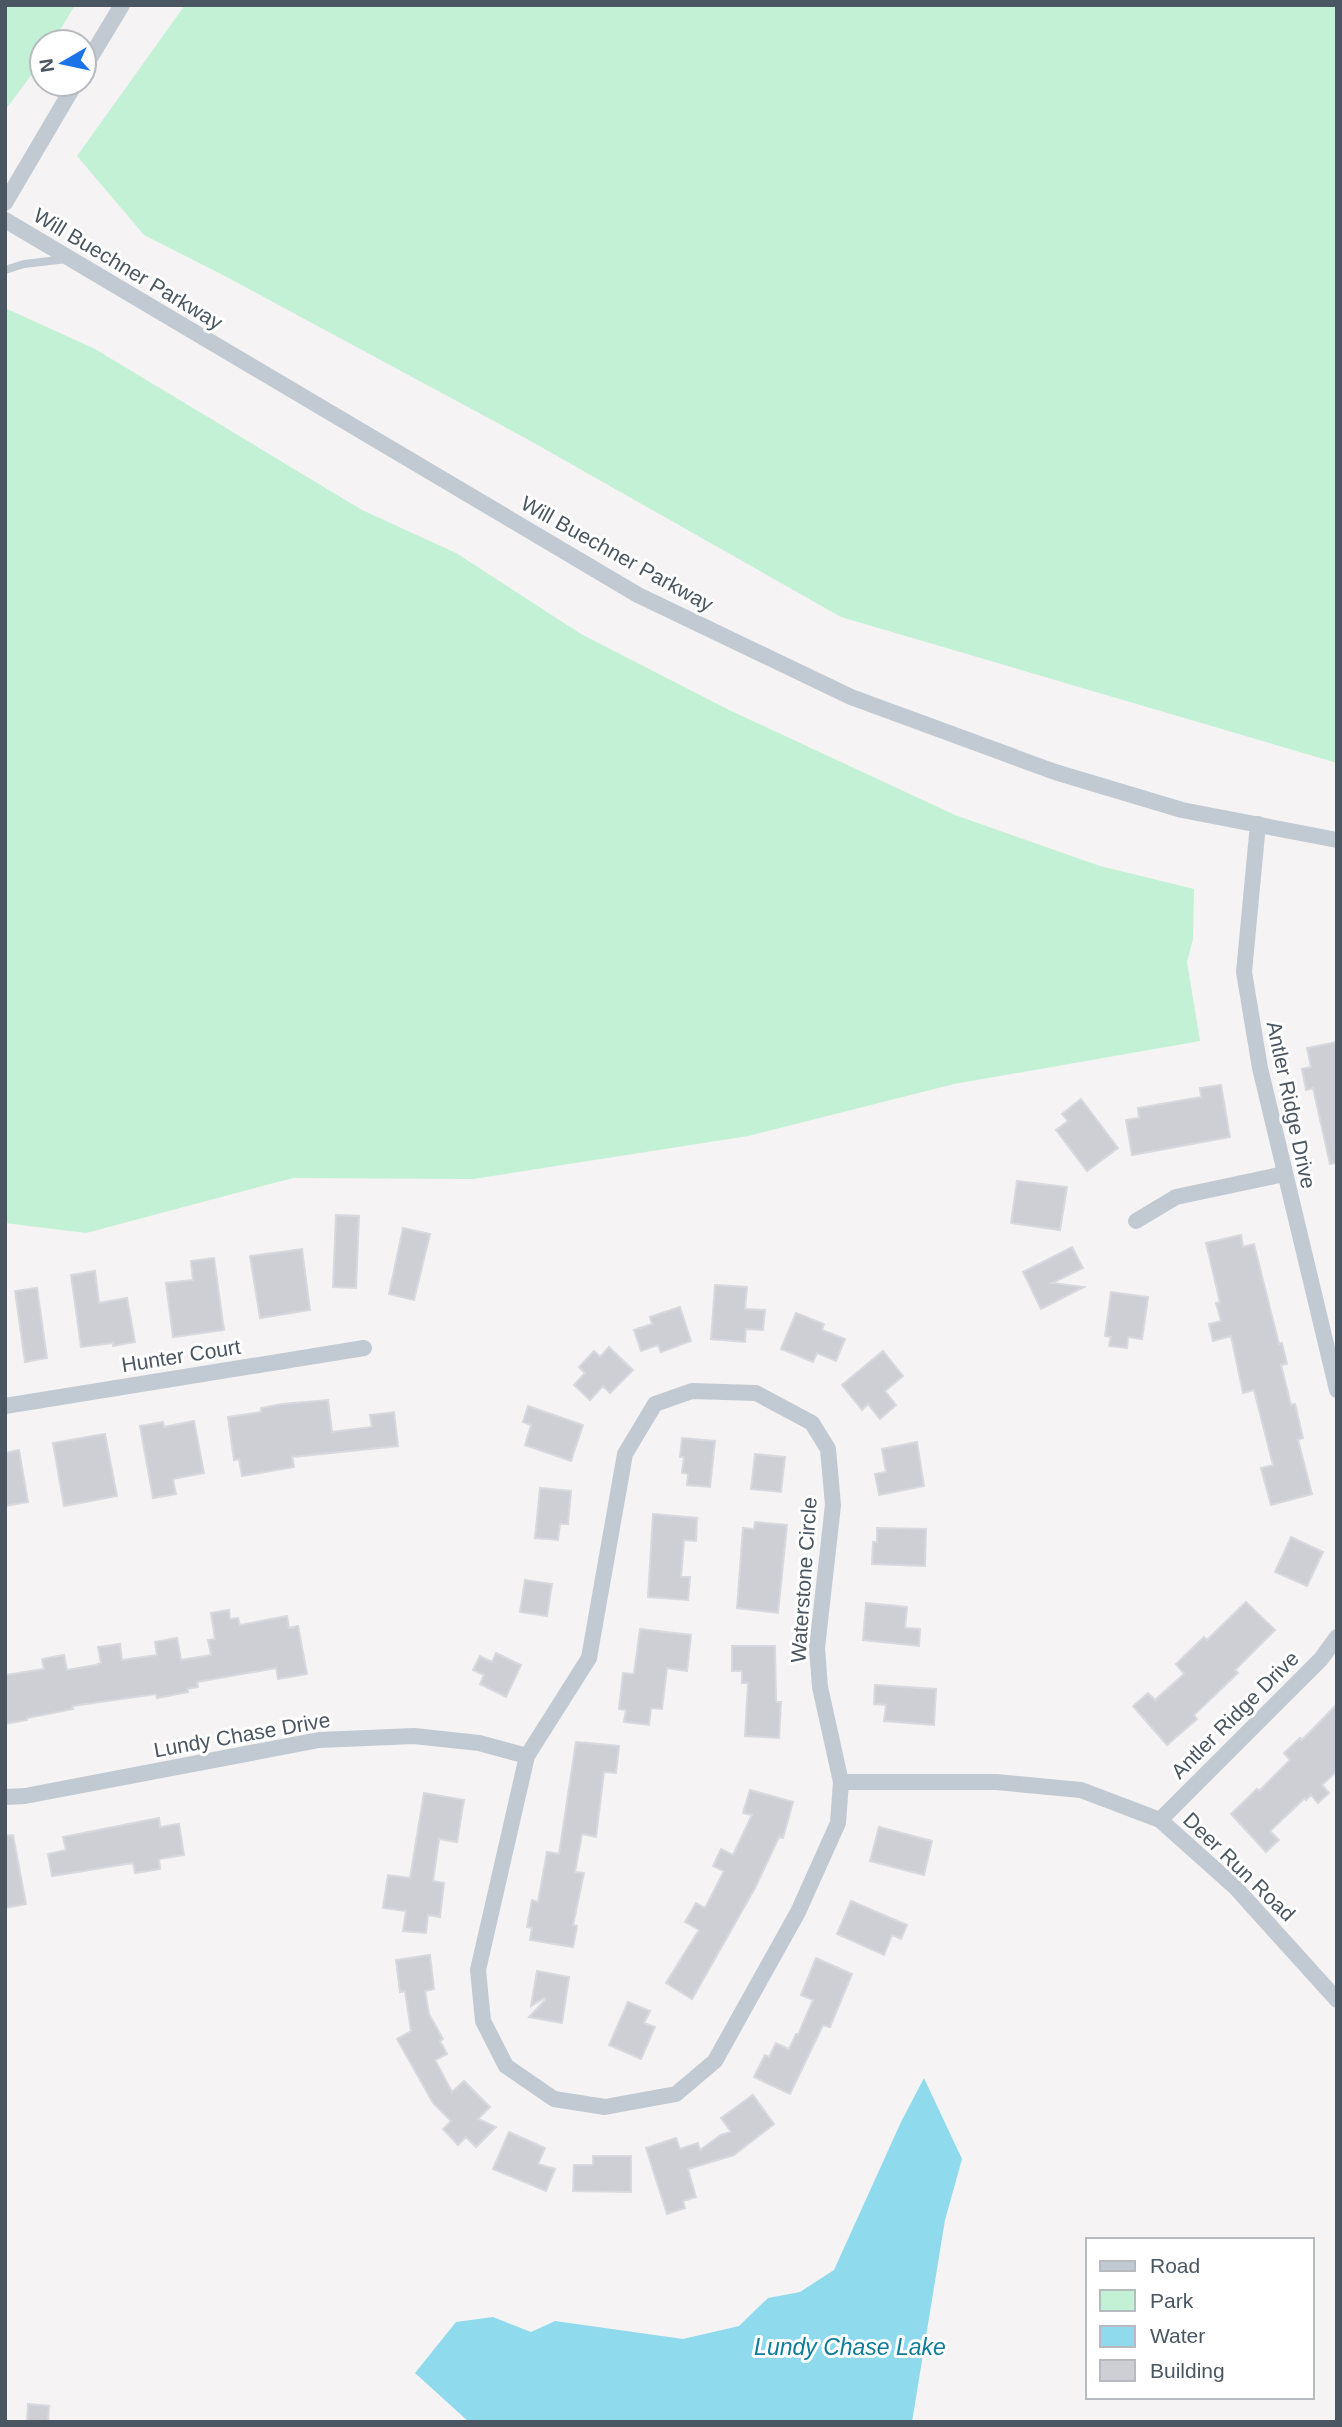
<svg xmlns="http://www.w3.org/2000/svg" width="1342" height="2427" viewBox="0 0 1342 2427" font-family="Arial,sans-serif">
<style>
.green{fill:#c3f1d5}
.water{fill:#90daee}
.building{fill:#cdcfd5;stroke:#d7d9de;stroke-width:2}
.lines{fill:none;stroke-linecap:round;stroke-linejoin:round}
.service{stroke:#c1cad2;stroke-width:8}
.minor{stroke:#c1cad2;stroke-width:16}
.labels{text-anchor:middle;stroke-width:6;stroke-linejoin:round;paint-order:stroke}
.street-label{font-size:21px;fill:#4a5661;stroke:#fff}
.water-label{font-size:23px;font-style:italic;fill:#0c7c9b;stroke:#fff}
</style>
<rect width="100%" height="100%" fill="#f5f3f3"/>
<path class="green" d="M5,5H75L53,42H42V61L5,110Z
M185,5H1337V763L841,617L527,439L225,276L144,235L77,156Z
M5,308L95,349L362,510L456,553L581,634L729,710L955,815L1100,866L1194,889L1193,939L1187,962L1200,1041L954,1084L748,1136L473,1179L293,1178L86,1233L5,1223Z"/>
<path class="water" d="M924,2078L962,2159L945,2220L912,2422H469L415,2373L456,2322L493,2317L531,2332L555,2321L683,2339L739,2326L768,2298L800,2292L834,2270L901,2122Z"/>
<path class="building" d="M1337,1042V1163L1330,1164L1313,1088L1306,1090L1302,1069L1311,1067L1307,1048Z
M1221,1085L1230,1137L1132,1155L1126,1120L1139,1118L1138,1108L1201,1097L1200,1088Z
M1081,1099L1118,1148L1087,1171L1056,1130L1068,1121L1062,1114Z
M1017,1181L1067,1187L1060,1230L1011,1223Z
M336,1215L359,1216L356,1288L333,1287Z
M403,1228L430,1234L414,1300L389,1294Z
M1241,1235L1243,1247L1254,1244L1279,1344L1282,1343L1287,1364L1281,1365L1291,1405L1295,1404L1303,1438L1298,1440L1312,1494L1271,1505L1261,1468L1273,1465L1254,1390L1243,1393L1231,1336L1213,1341L1209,1324L1221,1321L1216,1303L1220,1302L1206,1243Z
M1072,1247L1083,1268L1052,1283L1084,1287L1041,1309L1023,1272Z
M302,1249L310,1310L260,1318L250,1256Z
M214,1258L224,1330L173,1337L166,1283L193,1280L191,1261Z
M95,1271L99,1303L127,1298L135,1342L113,1346V1343L81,1347L71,1275Z
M715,1285L747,1287L745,1309L765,1310L763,1330L746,1329L745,1342L711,1339Z
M37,1288L47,1358L25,1362L15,1291Z
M1111,1292L1148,1297L1142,1339L1128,1337L1127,1348L1109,1346L1111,1337L1105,1336Z
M680,1307L691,1341L661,1352L658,1345L641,1351L634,1330L652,1324L650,1317Z
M796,1313L824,1324L822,1330L845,1339L836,1361L817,1353L813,1362L781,1349Z
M609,1347L633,1370L610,1393L603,1386L590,1400L574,1385L585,1373L579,1367L594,1351L600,1357Z
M883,1351L903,1376L885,1391L896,1405L880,1419L868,1404L862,1410L842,1385Z
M328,1400L332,1432L372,1427L370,1415L394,1412L398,1446L292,1457L294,1467L242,1476L239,1459L234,1460L228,1417L261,1412V1408L282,1404Z
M528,1406L583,1425L571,1461L525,1445L531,1425L523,1422Z
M194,1421L204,1473L173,1479L176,1494L153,1498L140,1426L163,1422L164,1427Z
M105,1434L117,1496L64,1506L53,1443Z
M682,1438L715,1441L710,1487L687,1485L688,1474L682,1473L684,1457H680Z
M917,1442L924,1486L879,1495L875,1474L886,1472L882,1449Z
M19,1450L28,1502L5,1506V1453Z
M755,1454L785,1457L781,1492L751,1489Z
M540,1488L571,1491L568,1524H560L558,1540L535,1538Z
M653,1514L697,1518L696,1541L684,1540L681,1577H690L688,1600L648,1597Z
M755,1522L787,1525L778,1613L737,1608L743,1528L754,1529Z
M877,1528L926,1529L925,1566L872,1564L873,1542H877Z
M1291,1537L1323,1552L1307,1586L1275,1572Z
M525,1580L552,1584L547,1616L520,1612Z
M1246,1602L1275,1630L1235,1670L1238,1673L1194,1715L1197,1719L1167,1745L1133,1706L1148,1693L1155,1700L1184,1674L1176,1664L1204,1637L1207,1640Z
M866,1603L907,1607L905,1628L920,1629L919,1646L863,1640Z
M229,1610L230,1619L238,1618L240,1625L287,1616L289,1628L298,1626L307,1674L278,1679L276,1668L197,1682L198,1687L187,1689L188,1692L157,1698L156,1694L72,1706L73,1709L27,1718V1720L5,1724V1675L44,1669L42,1659L64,1655L67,1670L96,1665L101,1663L98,1647L120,1644L122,1660L157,1655L155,1642L177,1638L181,1660L211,1655L208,1640L215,1639L211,1613Z
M640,1629L691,1635L687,1671L667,1668L662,1709L651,1708L649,1725L624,1722L626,1710L619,1709L623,1673L634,1674Z
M732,1646H775L776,1702H781L779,1738L745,1736L748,1683H742V1671H732Z
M496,1653L521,1665L506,1697L480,1684L484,1675L473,1670L480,1656L492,1662Z
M875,1685L936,1689L934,1725L884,1721L886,1705L874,1704Z
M1337,1704V1771L1322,1785L1329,1793L1318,1803L1311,1795L1306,1800L1305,1798L1270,1831L1279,1840L1266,1852L1231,1814L1257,1789L1259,1791L1290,1760L1284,1753L1300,1738L1302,1740Z
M576,1742L619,1746L616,1773L604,1772L596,1837L582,1834L575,1872L584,1873L573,1925L577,1926L573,1947L530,1940L532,1928L527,1927L532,1900L538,1902L547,1852L559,1854Z
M750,1790L793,1802L783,1838L779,1837L755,1888L692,1999L666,1983L699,1930L685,1922L696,1903L705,1908L724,1871L713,1866L721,1849L733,1855L752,1815L743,1813Z
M424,1793L464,1800L457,1842L439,1839L433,1881L444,1883L440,1917L428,1915L426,1933L403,1931L406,1911L383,1908L388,1875L410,1878Z
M159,1818L160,1827L179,1824L184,1855L159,1859L160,1869L135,1873L133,1863L52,1876L48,1854L66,1850L63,1837Z
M879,1827L932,1841L924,1875L870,1861Z
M13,1835L26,1904L5,1908V1836Z
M851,1901L907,1925L901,1939L892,1935L884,1955L837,1934Z
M430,1955L434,1989L425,1991L429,2014L443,2039L440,2041L447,2054L435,2060L452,2092L464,2081L490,2107L478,2119L496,2127L476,2147L466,2137L458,2145L443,2129L451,2121L433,2103L397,2039L411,2031L405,1991L400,1992L396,1960Z
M816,1958L852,1974L830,2027L823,2025L790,2094L754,2077L765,2055L769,2057L776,2043L789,2049L796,2034L798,2035L813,2000L801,1995Z
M537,1971L569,1977L562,2023L529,2017L545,2000L544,1998L531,2006Z
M628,2002L650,2011L644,2023L655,2027L641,2059L609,2045Z
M753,2095L774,2124L734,2155L688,2169L696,2197L683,2201L685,2208L667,2214L646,2148L676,2138L680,2149L698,2143L700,2150L721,2135L731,2132L721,2118Z
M509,2132L545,2148L538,2164L555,2169L546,2191L493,2169Z
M593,2156H631V2192L573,2191L574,2165H593Z
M28,2404L49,2406L48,2422H27Z"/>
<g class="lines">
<path class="service" d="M5,270L24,264L67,259"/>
<path class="minor" d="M84,68L122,5
M5,203L75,84
M5,220L638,595L851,697L1055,772L1182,810L1337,840
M1258,824L1244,972L1260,1068L1337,1390
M1136,1221L1176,1197L1284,1174
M692,1391L756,1393L812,1423L828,1449L833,1505L817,1648L820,1687L841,1782L838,1823L798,1912L715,2061L676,2094L605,2107L554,2099L506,2066L483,2021L478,1970L527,1756L589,1658L625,1454L655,1404Z
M5,1406L364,1348
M841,1782H996L1081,1790L1160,1820L1235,1887L1337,2000
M5,1797L25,1796L319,1740L414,1736L479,1743L527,1756
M1160,1820L1321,1659L1337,1637"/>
</g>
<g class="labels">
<g class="street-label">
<text transform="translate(128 269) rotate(31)" y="7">Will Buechner Parkway</text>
<text transform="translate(617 554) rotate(29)" y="7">Will Buechner Parkway</text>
<text transform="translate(1291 1105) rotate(78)" y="7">Antler Ridge Drive</text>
<text transform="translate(181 1356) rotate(-9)" y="7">Hunter Court</text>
<text transform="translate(804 1580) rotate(-86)" y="7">Waterstone Circle</text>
<text transform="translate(1235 1715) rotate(-45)" y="7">Antler Ridge Drive</text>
<text transform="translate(242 1735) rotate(-10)" y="7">Lundy Chase Drive</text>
<text transform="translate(1239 1867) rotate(44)" y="7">Deer Run Road</text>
</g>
<g class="water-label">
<text x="850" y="2355">Lundy Chase Lake</text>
</g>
</g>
<rect width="1342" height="2427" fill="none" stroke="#4a5661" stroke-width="14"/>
<rect x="1086" y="2238" width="228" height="161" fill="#ffffff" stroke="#b7bbc0" stroke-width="2"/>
<rect x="1100" y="2261" width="35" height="10" fill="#c1cad2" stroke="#b7bbc0" stroke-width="2"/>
<text x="1150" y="2273" font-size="21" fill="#4a5661">Road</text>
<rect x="1100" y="2290" width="35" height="21" fill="#c3f1d5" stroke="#b7bbc0" stroke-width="2"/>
<text x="1150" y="2308" font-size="21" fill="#4a5661">Park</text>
<rect x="1100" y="2326" width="35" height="21" fill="#90daee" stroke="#b7bbc0" stroke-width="2"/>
<text x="1150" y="2343" font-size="21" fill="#4a5661">Water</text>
<rect x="1100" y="2360" width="35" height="21" fill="#cdcfd5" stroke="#b7bbc0" stroke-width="2"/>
<text x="1150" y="2378" font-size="21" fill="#4a5661">Building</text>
<g transform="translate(63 63) rotate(261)"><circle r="33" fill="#ffffff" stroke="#b7bbc0" stroke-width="2"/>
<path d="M0-5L12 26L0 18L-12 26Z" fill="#1a73e8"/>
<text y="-10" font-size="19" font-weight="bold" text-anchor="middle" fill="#4a5661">N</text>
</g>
</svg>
